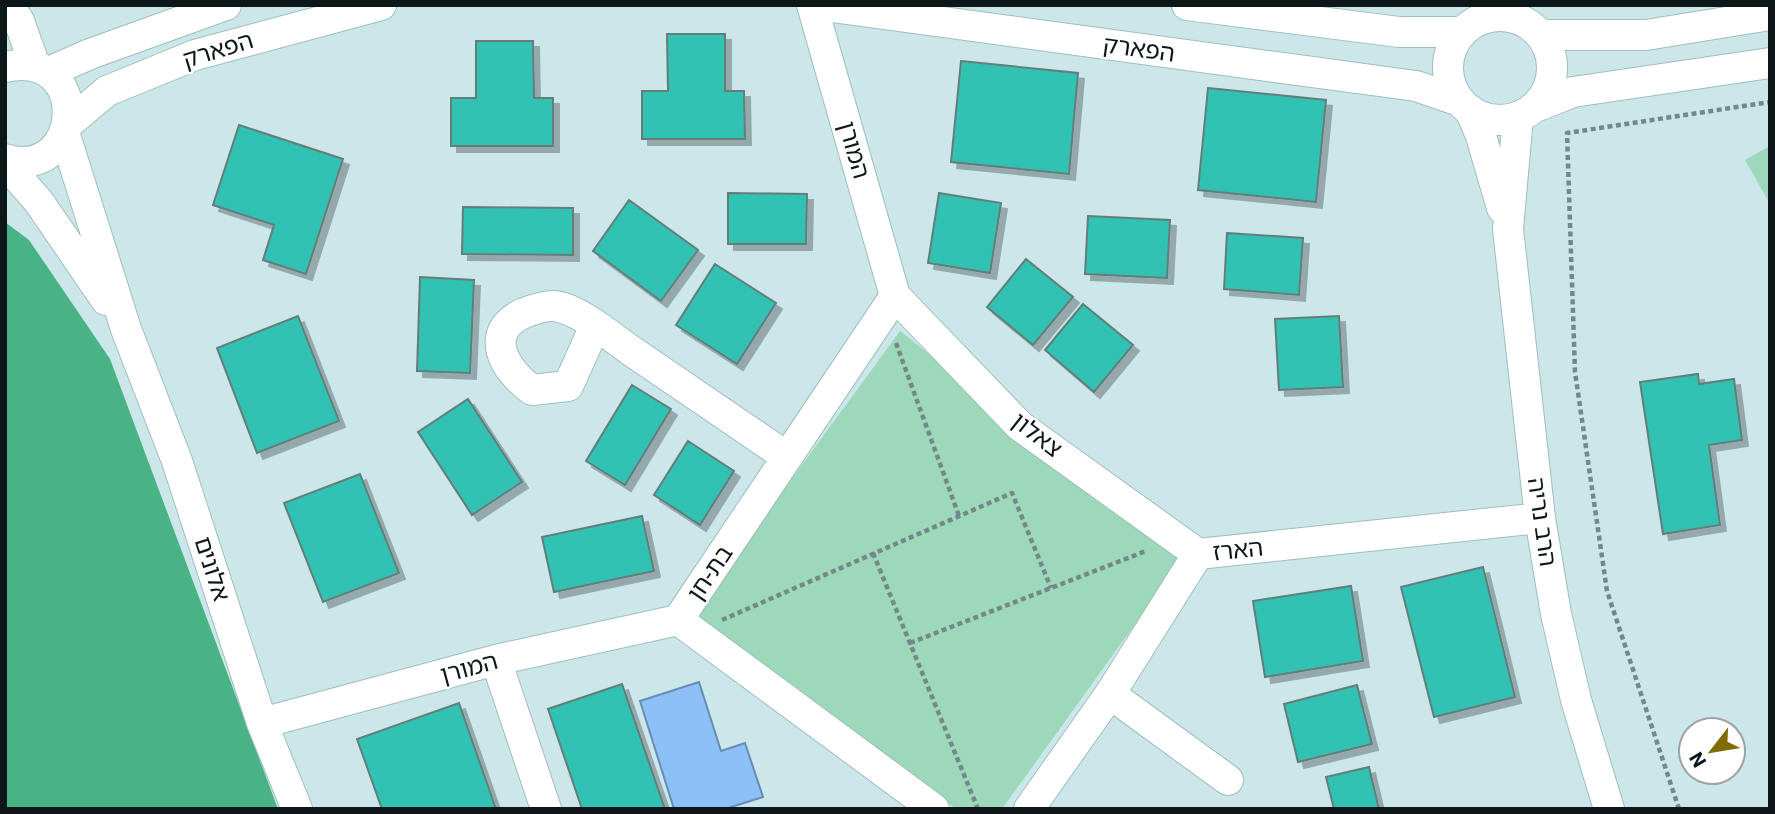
<svg xmlns="http://www.w3.org/2000/svg" width="1775" height="814" viewBox="0 0 1775 814" font-family="Roboto,'Noto Sans Hebrew',sans-serif">
<style>
.green{fill:#9dd8ba}
.forest{fill:#49b385}
.water{fill:#8cc0f7;stroke:#668db4;stroke-width:2}
.building{fill:#31c2b3;stroke:#647d79;stroke-width:2;filter:url(#shadow)}
.lines{fill:none;stroke-linecap:round;stroke-linejoin:round}
.minor-casing{stroke:#a1bcc0;stroke-width:32}
.path{stroke:#74888a;stroke-width:4.5;stroke-dasharray:5 3.5;stroke-linecap:butt}
.minor{stroke:#fff;stroke-width:30}
.labels{text-anchor:middle;stroke-width:5;stroke-linejoin:round;paint-order:stroke}
.street-label{font-size:24px;fill:#0d1719;stroke:#fff}
</style>
<defs>
<filter id="shadow"><feDropShadow dx="6" dy="6" stdDeviation="0" flood-color="#0004"/></filter>
</defs>
<rect width="100%" height="100%" fill="#cbe7ea"/>
<path class="green" d="M1770,146V204L1745,160Z
M900,331L1184,556L1002,809H956L693,614Z"/>
<path class="forest" d="M5,222L29,240L110,359L278,809H5Z"/>
<path class="water" d="M699,682L721,751L745,743L763,797L725,809H674L640,701Z"/>
<path class="building" d="M667,34H725V91H744L745,139H642V91H668Z
M476,41H533L534,98H553V146H451V98H476Z
M961,61L1078,73L1069,174L951,162Z
M1208,88L1326,100L1316,202L1198,190Z
M239,125L343,159L306,274L263,260L274,225L213,205Z
M728,193L807,194L806,244H728Z
M939,193L1001,203L990,273L928,263Z
M629,200L698,250L661,301L593,251Z
M463,207L573,208V255L462,254Z
M1088,216L1170,220L1167,278L1085,274Z
M1227,233L1303,238L1299,295L1224,289Z
M1026,259L1073,297L1033,345L987,307Z
M715,264L776,303L737,364L676,325Z
M420,277L474,280L470,373L417,371Z
M1083,304L1133,345L1094,392L1045,350Z
M298,316L339,421L257,453L217,348Z
M1339,316L1343,387L1279,390L1275,319Z
M1698,374L1699,384L1734,379L1742,440L1709,445L1720,525L1663,534L1640,382Z
M632,385L671,409L625,485L586,461Z
M468,399L522,482L472,515L418,432Z
M688,441L734,471L700,525L654,495Z
M360,474L399,573L323,602L284,503Z
M642,516L654,571L554,592L542,537Z
M1483,567L1515,697L1434,717L1401,587Z
M1351,586L1363,661L1265,677L1253,601Z
M622,684L665,809H582L548,709Z
M1357,685L1372,744L1298,762L1284,704Z
M459,703L496,809H382L357,739Z
M1369,767L1379,809H1334L1326,777Z"/>
<g class="lines">
<g class="minor-casing">
<path id="minor" d="M8,5L19,21L35,66
M812,5L895,296L1020,426L1198,554
M817,5L1416,86L1460,101
M1187,5L1399,32H1462
M1448 68a52 52 0 1 1 104 0a52 52 0 1 1-104 0Z
M1541,35H1646L1770,15
M5,67C94,48 83,183 5,159
M49,72L90,54L226,5
M1538,106L1573,92L1770,63
M1470,110L1481,136L1502,208
M1518,117L1508,229L1540,518L1556,614L1576,700L1609,809
M69,123L107,91L195,55L381,5
M64,132L126,329L177,461L262,723L297,809
M5,163L39,202L106,300
M895,296L678,620L934,809
M595,326L568,386L532,390C504,370 482,332 524,313C532,310 547,305 555,306C579,309 614,339 633,352C684,387 735,422 787,457
M1198,554L1540,518
M496,660L546,809
M1110,694L1228,780
M262,723L496,660L678,620
M1029,809L1110,694L1198,554"/>
</g>
<path class="path" d="M896,343L959,516
M873,553L978,809
M722,620L1012,493L1051,588
M910,643L1146,551
M5,807L6,809
M1679,809L1607,591L1575,372L1567,133L1770,102"/>
<use href="#minor" class="minor"/>
</g>
<g class="labels">
<g class="street-label">
<text transform="translate(1139 49) rotate(8)" y="8">הפארק</text>
<text transform="translate(218 50) rotate(-17)" y="8">הפארק</text>
<text transform="translate(854 150) rotate(74)" y="8">המורן</text>
<text transform="translate(1037 435) rotate(38)" y="8">צאלון</text>
<text transform="translate(1542 522) rotate(82)" y="8">הרב נריה</text>
<text transform="translate(1238 550) rotate(-6)" y="8">הארז</text>
<text transform="translate(212 569) rotate(72)" y="8">אלונים</text>
<text transform="translate(710 573) rotate(-56)" y="8">בת-חן</text>
<text transform="translate(469 668) rotate(-15)" y="8">המורן</text>
</g>
</g>
<rect width="1775" height="814" fill="none" stroke="#0d1719" stroke-width="14"/>
<g transform="translate(1712 751) rotate(239)"><circle r="33" fill="#ffffff" stroke="#9ea2a3" stroke-width="2"/>
<path d="M0-5L12 26L0 18L-12 26Z" fill="#806b05"/>
<text y="-10" font-size="19" font-weight="bold" text-anchor="middle" fill="#0d1719">N</text>
</g>
</svg>
